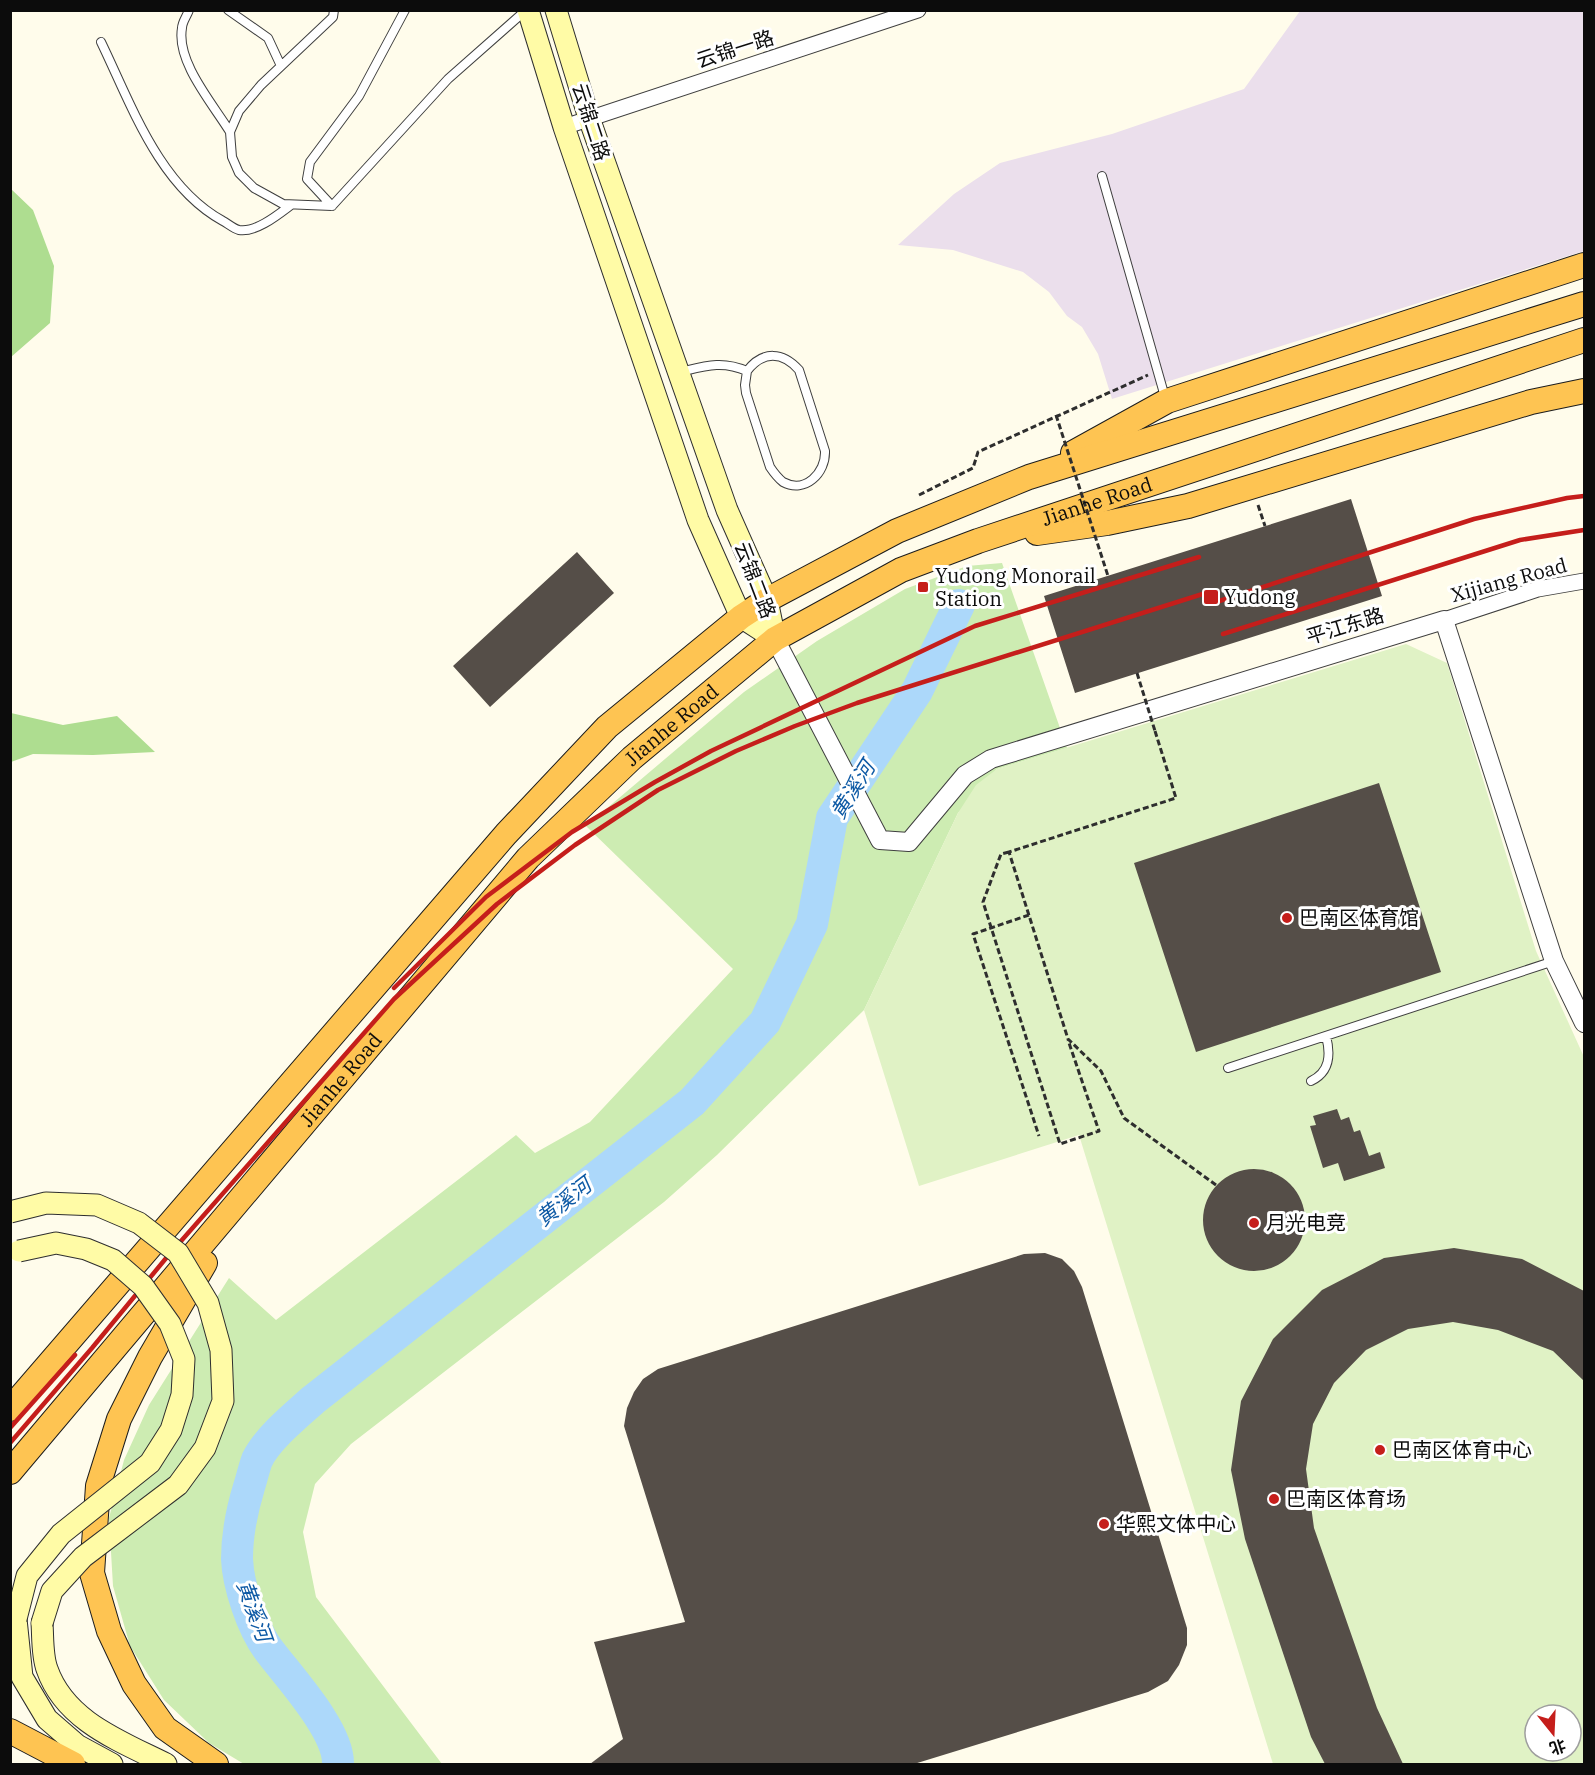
<svg xmlns="http://www.w3.org/2000/svg" width="1595" height="1775" viewBox="0 0 1595 1775" font-family="'IBM Plex Serif','Noto Sans SC',serif">
<style>
.industrial{fill:#ebdfec}
.green{fill:#cdecb2}
.forest{fill:#aedd90}
.pitch{fill:#e0f2c5;fill-rule:evenodd}
.lines{fill:none;stroke-linecap:round;stroke-linejoin:round}
.river{stroke:#acd8fa;stroke-width:32}
.building{fill:#554e48}
.service-casing{stroke:#3f3f3f;stroke-width:10}
.minor-casing{stroke:#3f3f3f;stroke-width:17}
.tertiary-casing{stroke:#3f3f3f;stroke-width:20}
.secondary-casing{stroke:#2e2e2e;stroke-width:23}
.trunk-casing{stroke:#1d1d1d;stroke-width:26}
.path{stroke:#2e2e2e;stroke-width:3;stroke-dasharray:6 3;stroke-linecap:butt}
.service{stroke:#fff;stroke-width:8}
.minor{stroke:#fff;stroke-width:15}
.tertiary{stroke:#fff;stroke-width:18}
.secondary{stroke:#fffba6;stroke-width:21}
.trunk{stroke:#fec452;stroke-width:24}
.rail{stroke:#c51e1b;stroke-width:4.5}
.secondary-bridge-casing{stroke:#2e2e2e;stroke-width:23;stroke-linecap:butt}
.path-bridge{stroke:#2e2e2e;stroke-width:3;stroke-dasharray:6 3;stroke-linecap:butt}
.secondary-bridge{stroke:#fffba6;stroke-width:21}
.poi-dot{fill:#c51e1b;stroke:#fff;stroke-width:2}
.labels{text-anchor:middle;stroke-width:6;stroke-linejoin:round;paint-order:stroke}
.street-label{font-size:20px;fill:#0c0c0c;stroke:#fff}
.poi-label{font-size:20px;fill:#0c0c0c;stroke:#fff;text-anchor:start}
.water-label{font-size:21px;font-style:italic;fill:#0e5aa5;stroke:#fff}
</style>
<rect width="100%" height="100%" fill="#fffceb"/>
<path class="industrial" d="M1300,11H1584V251L1112,399L1098,354L1082,327L1067,316L1049,292L1023,272L953,250L898,245L954,194L1000,163L1112,134L1244,89Z"/>
<path class="green" d="M1002,563L1067,748L997,769L958,813L864,1010L717,1155L664,1202L351,1444L315,1484L303,1532L316,1597L442,1764H244L209,1743L164,1700L130,1646L113,1586L109,1518L124,1460L149,1405L229,1278L276,1320L516,1135L535,1153L590,1122L733,969L586,826L744,692L817,641L905,589L967,566Z"/>
<path class="forest" d="M10,188L33,210L54,266L50,323L11,357Z
M11,713L63,725L117,716L155,752L93,755L33,754L11,762Z"/>
<path class="pitch" d="M1406,644L1447,663L1536,951L1584,1057V1764H1273L1079,1135L919,1186L864,1010L958,813L976,785L997,769ZM1535,1715H1571V1751H1535Z"/>
<g class="lines">
<path class="river" d="M338,1764C339,1730 288,1676 268,1649C252,1627 238,1585 237,1559C237,1535 242,1510 249,1487C252,1478 254,1468 257,1460C267,1439 295,1416 313,1400L692,1102L765,1022L812,924L832,818L917,691L959,605"/>
</g>
<path class="building" d="M1351,499L1382,596L1075,693L1044,596Z
M577,552L614,593L490,707L453,666Z
M1379,783L1441,972L1196,1052L1134,863Z
M1337,1109L1341,1120L1349,1117L1354,1132L1360,1130L1369,1156L1380,1152L1385,1168L1344,1181L1338,1163L1323,1168L1310,1126L1316,1125L1313,1116Z
M1203 1220a51 51 0 1 1 102 0a51 51 0 1 1-102 0Z
M1454,1248L1522,1259L1584,1291V1381L1553,1351L1498,1330L1453,1322L1408,1329L1366,1350L1334,1383L1313,1424L1306,1469L1314,1528L1377,1708L1403,1764H1325L1311,1737L1245,1539L1231,1470L1241,1401L1273,1339L1322,1290L1384,1258Z
M1045,1253L1062,1259L1074,1271L1082,1287L1187,1628V1645L1179,1665L1168,1681L1148,1692L914,1764H590L623,1739L594,1642L685,1622L624,1426L627,1408L634,1392L643,1379L658,1369L1024,1254Z"/>
<g class="lines">
<g class="service-casing">
<path id="service" d="M189,10C187,16 182,22 182,28C176,62 213,104 230,132
M228,10L268,38L281,66
M405,10L359,96L310,162L307,179L332,206L448,79L525,11
M101,42C131,104 159,186 223,221C227,223 234,229 239,230C256,233 279,214 291,205
M1102,176L1165,397
M332,206L283,204L254,188L239,173L232,157L230,132L239,111L261,85L333,17L334,10
M680,372C705,366 722,360 747,371L745,385L746,393L770,467C774,473 778,478 783,482C805,494 826,473 825,451L799,370C783,352 763,350 747,371
M1228,1068L1554,961
M1311,1081C1330,1072 1331,1055 1326,1036"/>
</g>
<g class="minor-casing">
<path id="minor" d="M564,127L918,10
M1444,620L1538,589L1584,581"/>
</g>
<g class="tertiary-casing">
<path id="tertiary" d="M775,639L880,840L909,842L965,775L991,759L1444,620L1554,961L1584,1023"/>
</g>
<g class="secondary-casing">
<path id="secondary" d="M528,10L564,127L698,520L741,617L775,639
M556,10L589,118L727,510L767,600L775,639
M16,1619L22,1677L47,1719L77,1745L112,1764
M42,1623C43,1637 42,1656 47,1669C65,1721 120,1741 166,1764"/>
</g>
<g class="trunk-casing">
<g id="trunk">
<path d="M1073,453L1167,401L1584,265"/>
<path d="M1037,533L1107,523L1188,506L1531,402L1584,391"/>
<path d="M205,1263L150,1357L119,1419L98,1486L92,1573L109,1631L134,1684L165,1728L216,1764"/>
<path d="M10,1409L506,834L607,727L741,617L767,600L897,531L1029,477L1584,304"/>
<path id="s1" d="M10,1472L528,858L632,758L775,639L901,570L978,541L1584,340"/>
<path d="M10,1731L73,1764"/>
</g>
</g>
<path class="path" d="M919,495L973,468L978,452L1148,375
M1258,505L1265,526
M1155,731L1176,798L1009,852L1068,1039L1101,1071L1124,1118L1216,1185
M1009,852L1001,854L983,902L1060,1144L1099,1131L1068,1040
M1029,915L973,934L1039,1136"/>
<use href="#service" class="service"/>
<use href="#minor" class="minor"/>
<use href="#tertiary" class="tertiary"/>
<use href="#secondary" class="secondary"/>
<use href="#trunk" class="trunk"/>
<path class="rail" d="M1213,603L1474,519L1567,498L1584,496
M1223,634L1520,540L1584,530
M394,988L486,897L572,832L655,782L711,751L975,626L1199,557
M10,1428L75,1355
M10,1443L92,1348L167,1257L394,999L497,904L575,845L658,790L736,751L795,726L857,703L1209,592"/>
<g class="secondary-bridge-casing">
<path id="secondary-bridge" d="M10,1212L46,1203L97,1205L139,1223L178,1253L208,1303L221,1350L223,1401L205,1448L178,1485L83,1557L52,1591L42,1623
M16,1619L27,1576L61,1534L150,1463L171,1430L182,1395L184,1359L170,1324L143,1286L113,1260L86,1249L56,1243L19,1251"/>
</g>
<path class="path-bridge" d="M1056,415L1108,576
M1137,673L1155,731"/>
<use href="#secondary-bridge" class="secondary-bridge"/>
</g>
<g class="poi-dot">
<rect x="917" y="581" width="12" height="12" rx="3"/>
<rect x="1203" y="589" width="16" height="16" rx="3"/>
<circle cx="1287" cy="918" r="6"/>
<circle cx="1254" cy="1223" r="6"/>
<circle cx="1380" cy="1450" r="6"/>
<circle cx="1274" cy="1499" r="6"/>
<circle cx="1104" cy="1524" r="6"/>
</g>
<g class="labels">
<g class="street-label">
<text transform="translate(735 49) rotate(-18)" y="7">云锦一路</text>
<text transform="translate(591 122) rotate(72)" y="7">云锦二路</text>
<text dy="7" stroke="none"><textPath href="#s1" startOffset="1485">Jianhe Road</textPath></text>
<text transform="translate(755 580) rotate(69)" y="7">云锦二路</text>
<text transform="translate(1509 580) rotate(-15)" y="7">Xijiang Road</text>
<text transform="translate(1345 626) rotate(-17)" y="7">平江东路</text>
<text dy="7" stroke="none"><textPath href="#s1" startOffset="999">Jianhe Road</textPath></text>
<text dy="7" stroke="none"><textPath href="#s1" startOffset="513">Jianhe Road</textPath></text>
</g>
<g class="poi-label">
<text x="935" y="583">Yudong Monorail<tspan x="935" dy="23">Station</tspan></text>
<text x="1224" y="604">Yudong</text>
<text x="1299" y="925">巴南区体育馆</text>
<text x="1266" y="1230">月光电竞</text>
<text x="1392" y="1457">巴南区体育中心</text>
<text x="1286" y="1506">巴南区体育场</text>
<text x="1116" y="1531">华熙文体中心</text>
</g>
<g class="water-label">
<text transform="translate(853 790) rotate(-58)" y="7">黄溪河</text>
<text transform="translate(564 1202) rotate(-38)" y="7">黄溪河</text>
<text transform="translate(254 1611) rotate(70)" y="7">黄溪河</text>
</g>
</g>
<rect width="1595" height="1775" fill="none" stroke="#0c0c0c" stroke-width="24"/>
<g transform="translate(1553 1733) rotate(162)"><circle r="28" fill="#ffffff" stroke="#9e9e9e" stroke-width="1.5"/>
<path d="M0-4.5L10 22L0 15L-10 22Z" fill="#c51e1b"/>
<text y="-9" font-size="16" font-weight="bold" text-anchor="middle" fill="#0c0c0c">北</text>
</g>
</svg>
